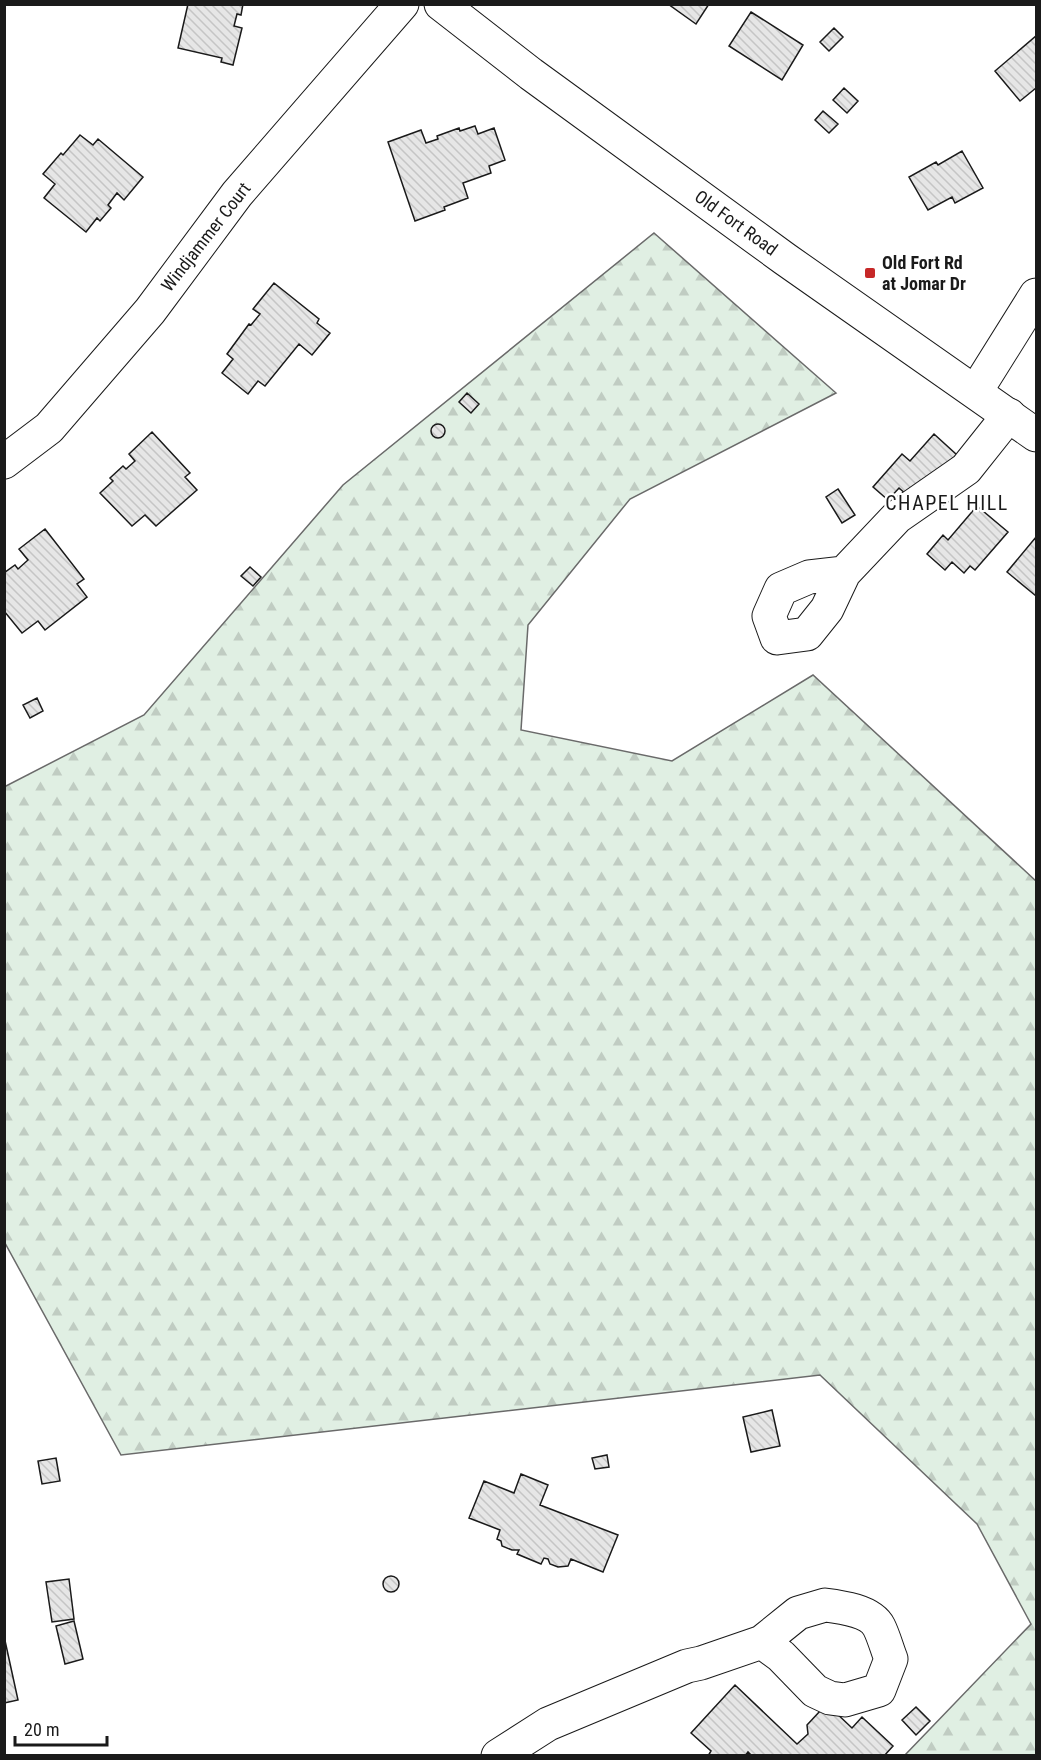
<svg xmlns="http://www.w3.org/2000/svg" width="1041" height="1760" viewBox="0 0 1041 1760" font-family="'Roboto Condensed',sans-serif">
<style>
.forest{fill:url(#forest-firs);stroke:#6a6a6a;stroke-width:1.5}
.building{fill:url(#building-back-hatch);stroke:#1a1a1a;stroke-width:1.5}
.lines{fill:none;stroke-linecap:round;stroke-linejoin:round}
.minor-casing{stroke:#1a1a1a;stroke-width:35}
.major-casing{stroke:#1a1a1a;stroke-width:35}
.minor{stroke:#fff;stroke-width:33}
.major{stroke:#fff;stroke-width:33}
.poi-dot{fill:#c62828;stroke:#fff;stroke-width:2}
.labels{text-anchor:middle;stroke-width:4.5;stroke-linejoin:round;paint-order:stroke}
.street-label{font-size:18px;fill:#1a1a1a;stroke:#fff}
.poi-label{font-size:18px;font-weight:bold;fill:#1a1a1a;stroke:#fff;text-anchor:start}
.neighbourhood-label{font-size:20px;letter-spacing:1.5px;fill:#1a1a1a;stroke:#fff}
</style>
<defs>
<pattern id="forest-firs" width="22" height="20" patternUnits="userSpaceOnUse" patternTransform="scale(1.5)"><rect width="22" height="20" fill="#e0efe3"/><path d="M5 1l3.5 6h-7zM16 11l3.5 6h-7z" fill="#c0ccc2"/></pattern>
<pattern id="building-back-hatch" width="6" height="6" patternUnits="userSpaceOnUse" patternTransform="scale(1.5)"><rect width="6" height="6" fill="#e6e6e6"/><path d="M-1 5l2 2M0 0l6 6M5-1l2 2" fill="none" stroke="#c5c5c5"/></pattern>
</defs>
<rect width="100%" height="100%" fill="#fff"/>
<path class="forest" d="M654,233L836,393L630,499L528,625L521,730L672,761L813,675L1036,881V1755H905L1031,1624L977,1524L820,1375L121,1455L5,1243L4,787L144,715L343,485Z"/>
<path class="building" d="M188,4H243L241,15L237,14L234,26L242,28L233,65L221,62L222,58L178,48Z
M668,4H709L696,24Z
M751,12L803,45L782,80L729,46Z
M834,28L843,37L829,51L820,42Z
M1036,36V88L1020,101L995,71Z
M844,88L858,101L847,113L833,100Z
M823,111L838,124L829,133L815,120Z
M475,126L478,134L494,128L505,160L489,166L491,173L463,183L468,198L444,207L445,210L415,221L388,142L421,130L426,143L438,139L437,136L459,128L460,131Z
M80,135L93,145L98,139L143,177L124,200L117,193L108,205L111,208L100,221L97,218L86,232L44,198L55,184L43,174L61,153L63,155Z
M962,151L983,188L955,203L952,197L928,210L909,177L936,162L938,165Z
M274,283L319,319L317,323L330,333L312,355L299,344L265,386L258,381L248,394L222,373L233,359L227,354L249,324L251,325L260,314L253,309Z
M467,393L479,404L471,413L459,402Z
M431 431a7 7 0 1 1 14 0a7 7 0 1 1-14 0Z
M152,432L190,473L185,477L197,490L156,526L145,515L132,526L100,493L113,481L110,478L123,466L126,469L135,461L129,454Z
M934,434L957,455L907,495L899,488L888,500L873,487L902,454L910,461Z
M838,489L855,515L842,523L826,497Z
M977,506L1008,532L975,570L970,566L964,573L952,562L945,570L927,554L943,535L948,540Z
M45,529L84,579L77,584L87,597L45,630L38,621L22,633L4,611V573L15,565L18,569L28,560L19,549Z
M1036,537V596L1007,572Z
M250,567L261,577L253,586L241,576Z
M37,698L43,711L30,718L23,705Z
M772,1410L780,1446L751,1452L743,1417Z
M607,1455L609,1467L595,1469L592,1458Z
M56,1458L60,1481L42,1484L38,1461Z
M521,1474L548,1485L540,1505L618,1535L603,1572L571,1559L568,1566L558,1567L550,1564L548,1559L544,1558L541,1564L517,1554L519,1550H512L502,1546L501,1541L497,1539L500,1530L469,1518L484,1481L514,1493Z
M383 1584a8 8 0 1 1 16 0a8 8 0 1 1-16 0Z
M69,1579L74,1619L52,1622L46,1582Z
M74,1621L83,1659L65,1664L56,1626Z
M4,1636L18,1700L4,1703Z
M735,1685L797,1744L808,1734L807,1725L821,1710L832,1709L852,1728L862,1717L893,1746L884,1756H752L748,1752L745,1756H708L711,1751L691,1733Z
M916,1707L930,1721L916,1735L902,1720Z"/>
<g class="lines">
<g class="minor-casing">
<path id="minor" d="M976,391L1036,295
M4,462L49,428L150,311L237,194L402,4
M844,573L809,577L781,589L769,616L777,638L807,634L827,609L844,573L897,517L966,469L1009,415
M825,1605C841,1607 871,1611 879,1627C884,1637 887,1649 891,1659L879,1690L845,1700L830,1698L815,1691L781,1656L762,1642L798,1613Z
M498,1756L548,1724L687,1666L701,1663L762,1642"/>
</g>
<g class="major-casing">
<path id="major" d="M441,4L531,74L785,259L1036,435"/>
</g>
<use href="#minor" class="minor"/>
<use href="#major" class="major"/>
</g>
<rect class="poi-dot" x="864" y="267" width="12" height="12" rx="3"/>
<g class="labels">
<g class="street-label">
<text transform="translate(736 223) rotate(36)" y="6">Old Fort Road</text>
<text transform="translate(206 237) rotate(-52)" y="6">Windjammer Court</text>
</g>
<g class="poi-label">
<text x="882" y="269">Old Fort Rd<tspan x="882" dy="21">at Jomar Dr</tspan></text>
</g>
<g class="neighbourhood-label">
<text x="947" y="510">CHAPEL HILL</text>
</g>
</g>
<rect width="1041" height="1760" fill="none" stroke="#1a1a1a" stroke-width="12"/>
<path d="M15 1736v9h92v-9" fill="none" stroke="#1a1a1a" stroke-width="3"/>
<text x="24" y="1736" font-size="18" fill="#1a1a1a" stroke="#ffffff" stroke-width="4.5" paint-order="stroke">20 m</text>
</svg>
